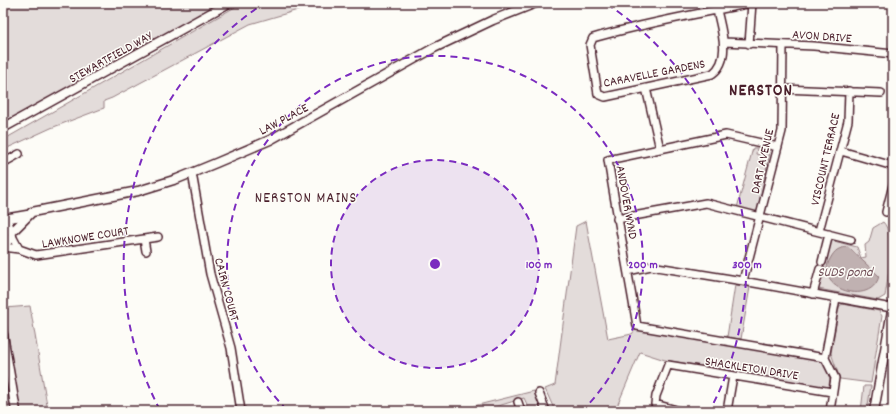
<svg xmlns="http://www.w3.org/2000/svg" width="896" height="414" viewBox="0 0 896 414" font-family="Dekko,sans-serif">
<style>
.green{fill:#e3dcda;stroke:#967e82}
.water{fill:#c0b1b1;stroke:#91777b}
.lines{fill:none;stroke-linecap:round;stroke-linejoin:round}
.minor-casing{stroke:#4a1f2b;stroke-width:10}
.tertiary-casing{stroke:#4a1f2b;stroke-width:11}
.minor{stroke:#fdfcf7;stroke-width:7}
.tertiary{stroke:#fdfcf7;stroke-width:8}
.ring{fill:none;stroke:#7b2cbf;stroke-width:2;stroke-dasharray:7 5}
.labels{text-anchor:middle;stroke-width:3;stroke-linejoin:round;paint-order:stroke}
.street-label{font-size:13px;fill:#4a1f2b;stroke:#fdfcf7}
.water-label{font-size:14px;font-style:italic;fill:#73525a;stroke:#fdfcf7}
.quarter-label{font-size:15px;letter-spacing:1px;fill:#4a1f2b;stroke:#fdfcf7}
.district-label{font-size:17px;font-weight:bold;letter-spacing:1px;fill:#4a1f2b;stroke:#fdfcf7}
.centre{fill:#7b2cbf;stroke:#fdfcf7;stroke-width:2}
.ring-label{font-size:12px;text-anchor:middle;font-weight:bold;fill:#7b2cbf;stroke:#fdfcf7;stroke-width:3;stroke-linejoin:round;paint-order:stroke}
</style>
<rect width="100%" height="100%" fill="#fdfcf7"/>
<filter id="ink" filterUnits="userSpaceOnUse"><feTurbulence type="fractalNoise" baseFrequency=".025" numOctaves="2"/><feDisplacementMap in="SourceGraphic" scale="8" xChannelSelector="R" yChannelSelector="G"/><feConvolveMatrix kernelMatrix="1 2 1 2 8 2 1 2 1" color-interpolation-filters="sRGB"/></filter>
<g filter="url(#ink)">
<path class="green" d="M3,3H220L3,124Z
M242,3H322L250,24L112,98L104,101V108L51,128L3,150V140Z
M753,148H757L756,154L764,156L766,150L770,152L757,212L737,208Z
M586,221L608,339L632,334L635,330H642L824,362L830,377L829,386L826,387L665,360L640,352L615,411H555L545,389L555,385L576,226Z
M883,222C896,235 888,278 885,296L878,300L818,289L830,240L857,247L861,258L866,257L865,245L869,242L873,228Z
M735,285L750,287L741,339L727,337Z
M843,304L879,311L882,316L871,383L840,379L831,353L839,306Z
M30,306L48,411H20L4,308Z
M3,361L5,362L13,411H5Z
M864,386H871L867,411H861Z
M534,391L542,411H530L524,398L482,411H454Z"/>
<path class="water" d="M848,247L879,276C872,307 813,290 830,259C835,250 838,248 848,247Z"/>
<g class="lines">
<g class="minor-casing">
<path id="minor" d="M717,10C721,29 732,60 712,74L605,97L598,94L590,45L593,38C644,23 698,14 751,3
M724,42L814,46L893,54
M749,44L752,3
M646,88L660,149
M783,89L881,93
M778,147L726,135L608,160C617,216 628,271 637,326L825,358
M841,151L893,166
M3,163L19,154
M192,173L210,274L231,348L241,411
M886,212L893,185
M617,219L706,203L851,240
M819,231L848,121L849,91
M144,239L158,237
M3,247L19,249L12,236
M19,249L36,255L144,239L146,251
M822,262L829,234
M628,271L651,266L743,281L892,308
M743,281L782,131L783,45
M813,294L820,269
M539,393L546,411
M518,402L521,411
M680,411L655,404L656,396L668,365L832,392
M727,411L733,376
M830,411L835,378L825,358L836,298"/>
</g>
<g class="tertiary-casing">
<path id="tertiary" d="M3,128L229,3
M3,218L8,223L12,236L3,247
M4,219L27,215
M11,233L32,212L138,191L177,179L216,163L270,140L434,48L493,20L536,3
M3,335L16,411
M874,411L893,305"/>
</g>
<use href="#minor" class="minor"/>
<use href="#tertiary" class="tertiary"/>
</g>
</g>
<circle cx="435" cy="264" r="104" fill="#7b2cbf" fill-opacity=".12"/>
<g class="ring">
<circle cx="435" cy="264" r="104"/>
<path d="M287 410A208 208 0 1 1 583 410"/>
<path d="M160 410A312 312 0 0 1 263 4M607 4A312 312 0 0 1 710 410"/>
</g>
<g class="labels">
<g class="street-label">
<text transform="translate(822 35) rotate(4)" y="5">AVON DRIVE</text>
<text transform="translate(110 56) rotate(-29)" y="5">STEWARTFIELD WAY</text>
<text transform="translate(654 72) rotate(-11)" y="5">CARAVELLE GARDENS</text>
<text transform="translate(283 118) rotate(-28)" y="5">LAW PLACE</text>
<text transform="translate(824 159) rotate(-77)" y="5">VISCOUNT TERRACE</text>
<text transform="translate(761 161) rotate(-77)" y="5">DART AVENUE</text>
<text transform="translate(628 202) rotate(80)" y="5">ANDOVER WYND</text>
<text transform="translate(85 236) rotate(-9)" y="5">LAWKNOWE COURT</text>
<text transform="translate(228 289) rotate(75)" y="5">CAIRN COURT</text>
<text transform="translate(752 367) rotate(9)" y="5">SHACKLETON DRIVE</text>
</g>
<g class="water-label">
<text x="845" y="276">SUDS pond</text>
</g>
<g class="quarter-label">
<text x="306" y="202">NERSTON MAINS</text>
</g>
<g class="district-label">
<text x="761" y="95">NERSTON</text>
</g>
</g>
<circle cx="435" cy="264" r="6" class="centre"/>
<g class="ring-label">
<text x="539" y="268">100 m</text>
<text x="643" y="268">200 m</text>
<text x="747" y="268">300 m</text>
</g>
<rect width="896" height="414" fill="none" stroke="#fdfcf7" stroke-width="16"/>
<rect x="8" y="8" width="880" height="398" fill="none" stroke="#4a1f2b" stroke-width="1.5" filter="url(#ink)"/>
</svg>
